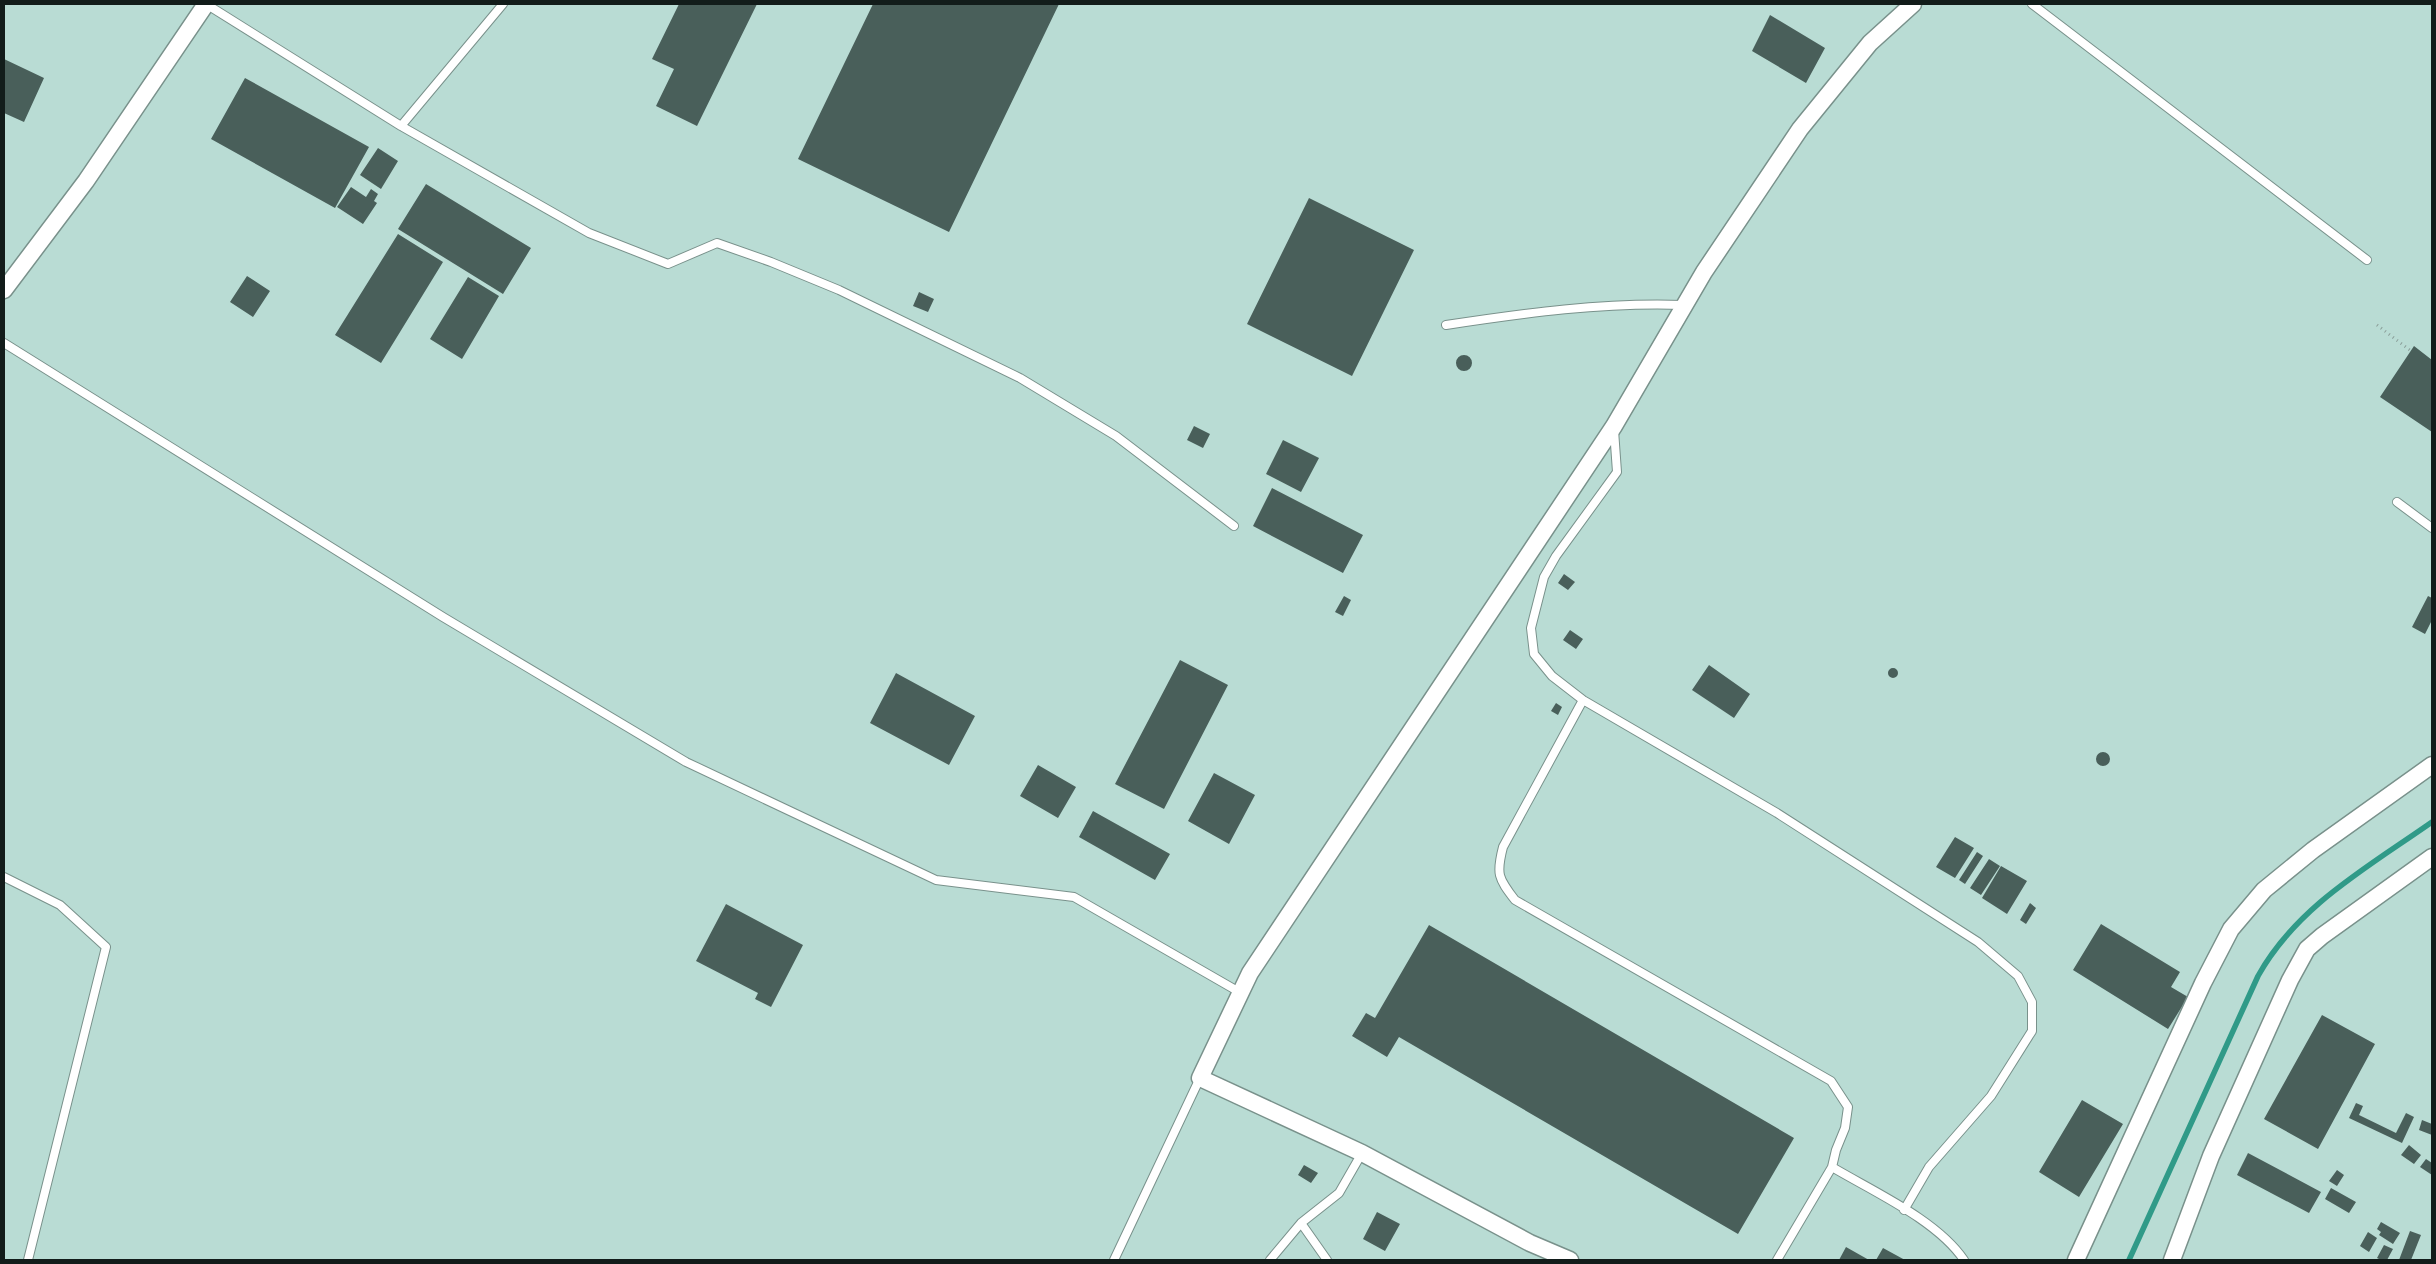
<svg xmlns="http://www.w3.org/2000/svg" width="2436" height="1264" viewBox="0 0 2436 1264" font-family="'Golos Text',sans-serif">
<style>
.built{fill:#b9dcd4}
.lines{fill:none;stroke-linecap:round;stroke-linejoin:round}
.stream{stroke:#309a88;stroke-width:5.5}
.building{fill:#495f5a}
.lane-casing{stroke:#79918b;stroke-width:10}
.street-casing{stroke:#79918b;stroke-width:19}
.path{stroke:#8a9e99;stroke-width:3;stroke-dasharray:1 4;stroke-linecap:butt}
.lane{stroke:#fff;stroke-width:8}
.street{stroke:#fff;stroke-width:16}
</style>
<rect width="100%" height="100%" fill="#cbe5df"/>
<path class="built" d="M4,4H2432V1260H4Z"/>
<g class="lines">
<path class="stream" d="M2129,1260L2258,976C2297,906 2368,867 2432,822"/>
</g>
<path class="building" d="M679,4H757L697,126L656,106L674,69L652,59Z
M873,4H1059L949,232L798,159Z
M1770,15L1825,48L1806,83L1752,51Z
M4,59L44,78L24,122L4,113Z
M245,78L369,147L335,208L211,139Z
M378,148L398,161L381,189L360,175Z
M426,184L531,248L503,294L398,229Z
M351,187L366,197L371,189L378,194L374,201L377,203L363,224L337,207Z
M1309,198L1414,250L1352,376L1247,324Z
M398,234L443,262L381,363L335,335Z
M247,276L270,291L253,317L230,302Z
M468,277L499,296L462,359L430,339Z
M919,292L934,299L928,312L913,306Z
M2414,346L2432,360V432L2380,397Z
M1456 363a8 8 0 1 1 16 0a8 8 0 1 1-16 0Z
M1194,426L1210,434L1203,448L1187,440Z
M1283,440L1319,458L1301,492L1266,474Z
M1272,488L1363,535L1343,573L1253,526Z
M1564,574L1575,582L1568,590L1558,583Z
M1344,596L1351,600L1343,616L1335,612Z
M2428,596L2432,598V620L2425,634L2412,627Z
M1570,630L1583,639L1576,649L1563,640Z
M1180,660L1228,685L1164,809L1115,784Z
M1709,665L1750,694L1734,718L1692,690Z
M1888 673a5 5 0 1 1 10 0a5 5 0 1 1-10 0Z
M896,673L975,716L949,765L870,723Z
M1556,703L1562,707L1558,715L1551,711Z
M2096 759a7 7 0 1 1 14 0a7 7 0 1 1-14 0Z
M1038,765L1076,787L1058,818L1020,796Z
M1214,773L1255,795L1229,844L1188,821Z
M1093,811L1170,854L1155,880L1079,837Z
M1955,837L1974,848L1955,878L1936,867Z
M1977,852L1983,856L1965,884L1959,880Z
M1989,859L2000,866L1981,895L1970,888Z
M2001,866L2027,881L2007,914L1982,898Z
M2030,903L2036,908L2026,924L2020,920Z
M726,904L803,945L771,1007L755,999L758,993L696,961Z
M2101,924L2180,972L2171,987L2188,997L2168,1029L2073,970Z
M1429,925L1794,1138L1738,1234L1399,1037L1387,1057L1352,1036L1366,1013L1375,1018Z
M2322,1015L2375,1044L2318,1149L2264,1119Z
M2082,1100L2123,1124L2079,1197L2039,1172Z
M2356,1103L2363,1106L2359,1115L2396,1133L2406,1113L2414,1117L2402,1143L2349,1118Z
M2422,1120L2432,1124V1135L2419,1130Z
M2409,1145L2421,1155L2414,1164L2401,1155Z
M2248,1153L2321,1192L2309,1213L2237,1175Z
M2426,1159L2432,1163V1175L2420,1167Z
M1304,1165L1318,1173L1311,1183L1298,1175Z
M2337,1170L2344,1175L2337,1186L2329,1181Z
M2331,1188L2356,1202L2349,1213L2325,1199Z
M1377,1212L1400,1224L1385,1251L1363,1239Z
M2381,1222L2400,1233L2393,1244L2379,1235L2381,1232L2377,1229Z
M2410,1231L2421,1235L2411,1260H2399Z
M2368,1232L2377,1238L2369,1252L2360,1246Z
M2384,1245L2393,1249L2387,1260H2381L2377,1258Z
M1846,1247L1869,1260H1839Z
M1883,1248L1905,1260H1876Z"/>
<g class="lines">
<g class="lane-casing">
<path id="lane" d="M206,4L401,126L589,233L668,264L717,243L771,262L839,290L1020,378L1116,436L1234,526
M2032,4L2367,260
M401,126L503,4
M1446,325C1525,313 1604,302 1684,305
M4,343L443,617L686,762L936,880L1074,897L1241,993
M1614,430L1617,472L1556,556L1544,577L1531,628L1534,654L1552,676L1583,700L1777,813L1978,942L2018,976L2032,1002V1031L1991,1096L1929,1167L1904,1210
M2397,502L2432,528
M1583,700L1503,847C1496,874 1498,878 1515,900L1831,1081L1848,1107L1845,1128L1836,1150L1832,1167L1777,1260
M4,877L60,905L106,947L28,1260
M1832,1167C1874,1192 1937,1220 1964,1260
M1301,1223L1327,1260
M1114,1260L1200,1078
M1270,1260L1301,1223L1339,1193L1362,1153"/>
</g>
<g class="street-casing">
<path id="street" d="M4,290L86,181L206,4
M1570,1260L1530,1243L1362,1153L1200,1078L1250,973L1614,426L1704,272L1800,129L1870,43L1913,4
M2076,1260L2203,983L2231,929L2264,890L2313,850L2432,765
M2172,1260L2211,1156L2290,980L2307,949L2322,936L2432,857"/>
</g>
<path class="path" d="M2377,325L2411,351"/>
<use href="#lane" class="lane"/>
<use href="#street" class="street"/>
</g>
<rect width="2436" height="1264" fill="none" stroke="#121c1a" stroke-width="10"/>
</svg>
